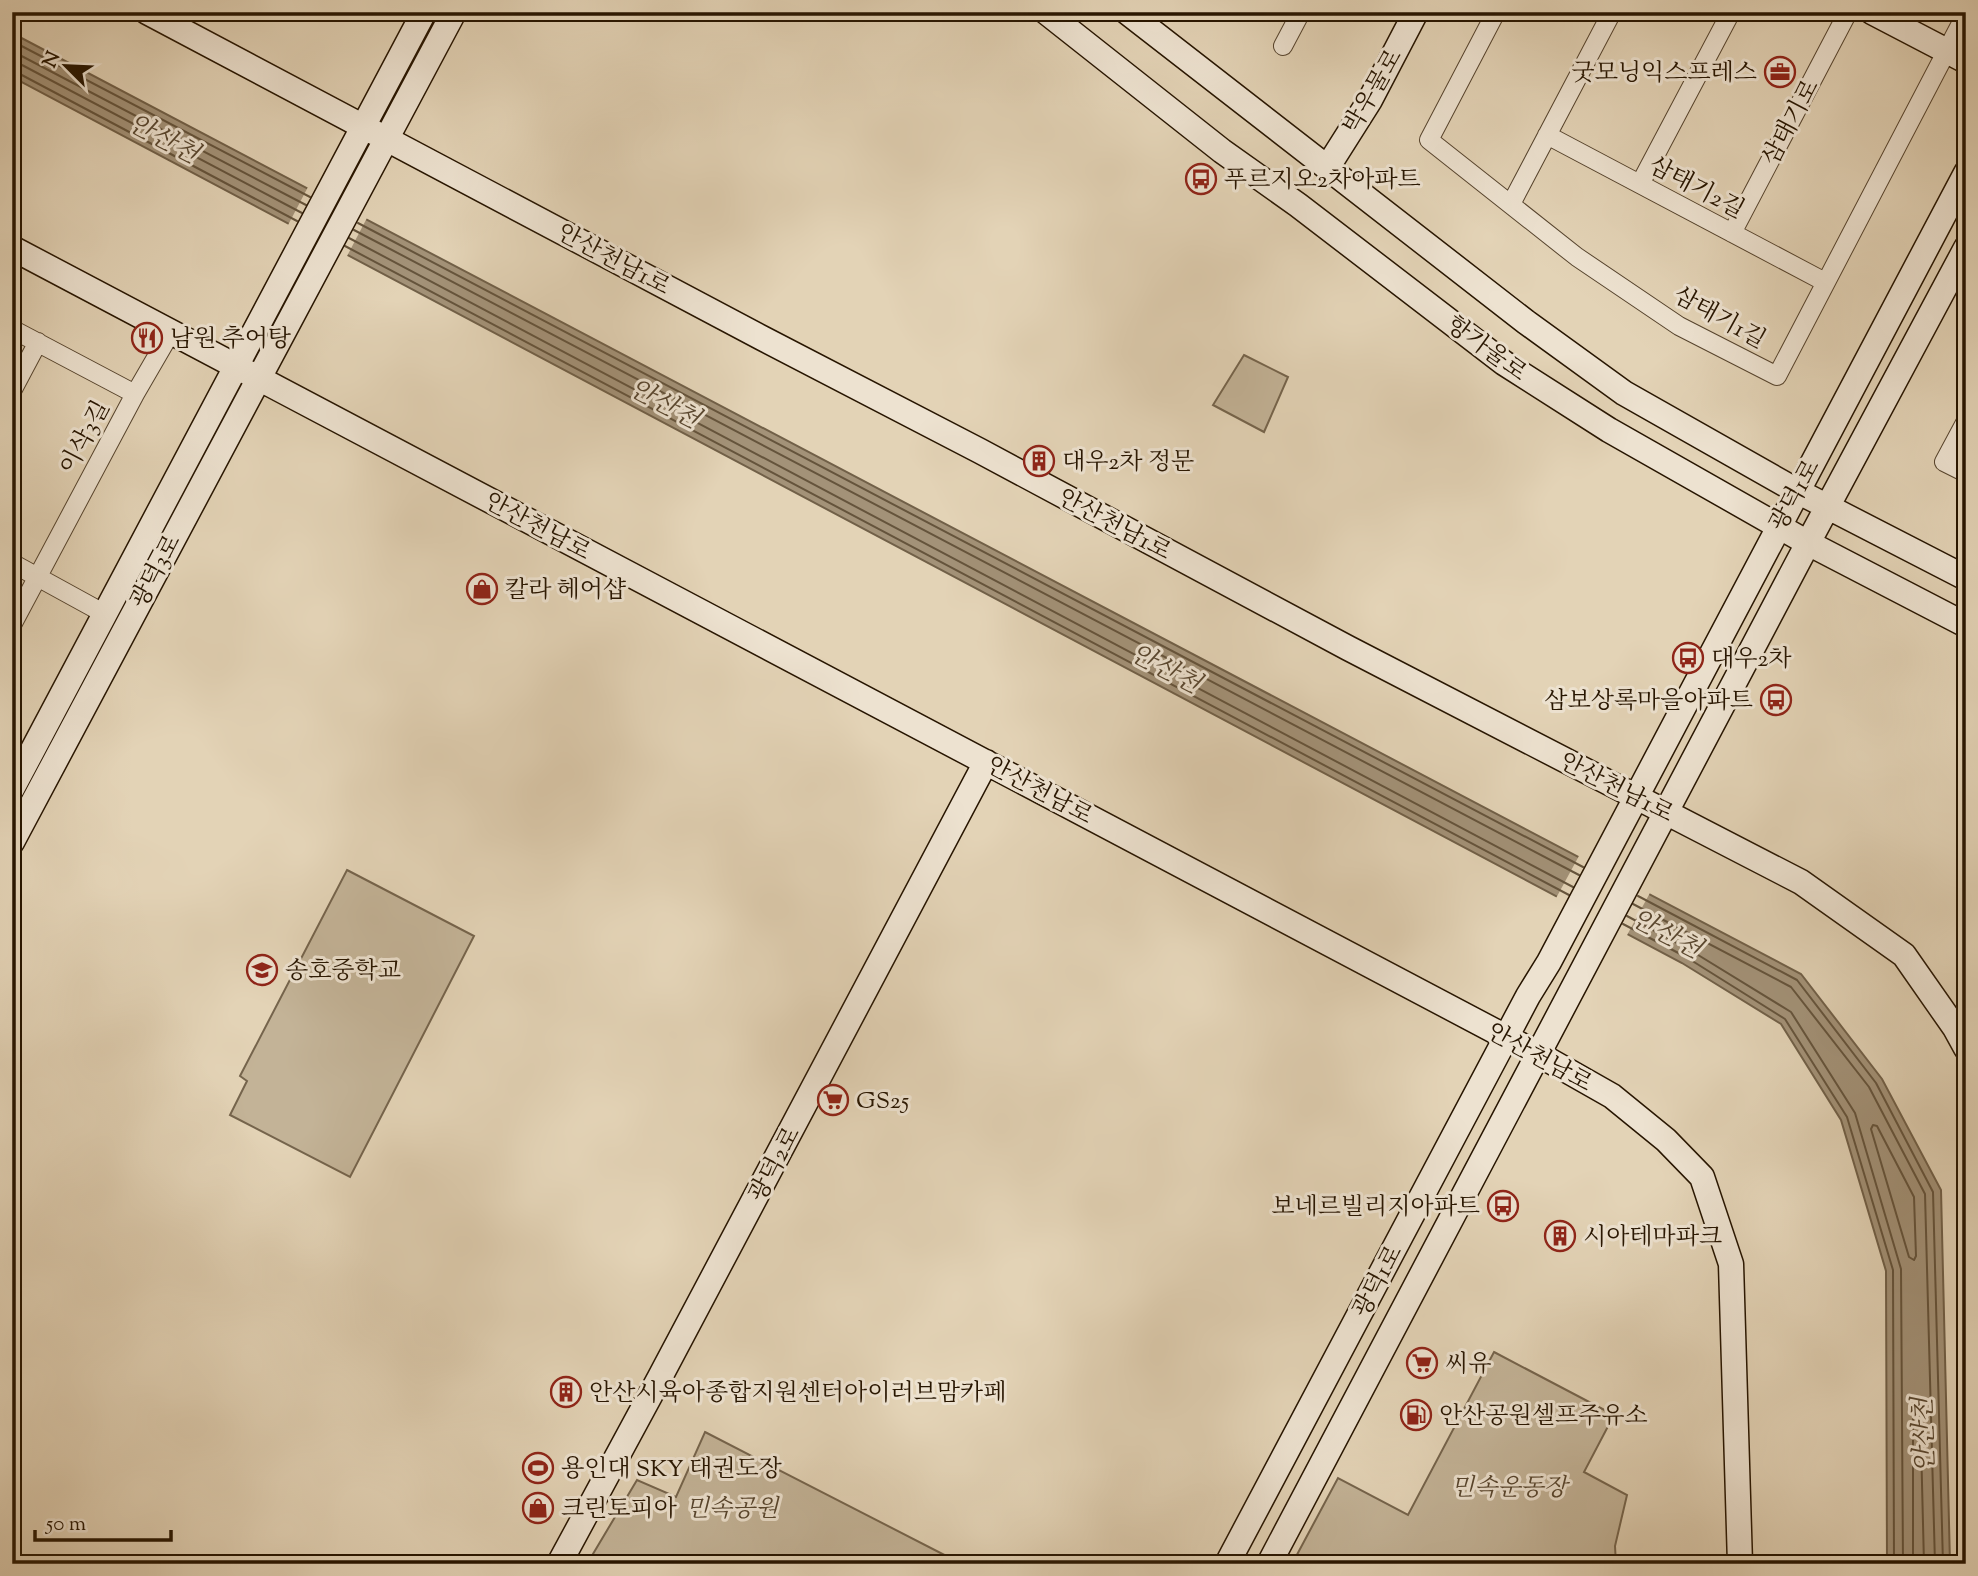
<svg xmlns="http://www.w3.org/2000/svg" width="1978" height="1576" viewBox="0 0 1978 1576" font-family="'Sorts Mill Goudy','Noto Serif KR',serif">
<style>
.green{fill:#c3b397;stroke:#75644c;stroke-width:2}
.water{fill:#a39278;stroke:#716048;stroke-width:2}
.pier{fill:#e3d3b6}
.lines{fill:none;stroke-linecap:round;stroke-linejoin:round}
.shore{stroke:#65543c;stroke-width:2}
.street-casing{stroke:#56442e;stroke-width:20}
.secondary-casing{stroke:#271500;stroke-width:27}
.street{stroke:#ede2d0;stroke-width:18}
.secondary{stroke:#ede2d0;stroke-width:24}
.labels{text-anchor:middle;stroke-width:6;stroke-linejoin:round;paint-order:stroke}
.poi-label{font-size:24px;fill:#271500;stroke:#ede2d0;text-anchor:start}
.street-label{font-size:24px;fill:#271500;stroke:#ede2d0}
.park-label{font-size:24px;font-style:italic;fill:#56442d;stroke:#ede2d0}
.water-label{font-size:26px;font-style:italic;fill:#594730;stroke:#ede2d0}
</style>
<rect width="100%" height="100%" fill="#e3d3b6"/>
<filter id="stains"><feTurbulence type="fractalNoise" baseFrequency=".00286" numOctaves="4"/><feColorMatrix values="0 0 0 0 .2 0 0 0 0 .09 0 0 0 0 .02 0 0 0 .5 -.17"/></filter>
<radialGradient id="worn" r=".72"><stop offset=".6" stop-color="#630" stop-opacity="0"/><stop offset="1" stop-color="#630" stop-opacity=".3"/></radialGradient>
<path class="green" d="M1244,355L1288,377L1264,432L1213,405Z
M347,870L474,936L350,1177L230,1115L247,1081L240,1076Z
M1494,1352L1614,1415L1584,1472L1627,1495L1615,1546L1616,1564H1292L1338,1478L1408,1515Z
M705,1432L962,1564H587L637,1480L676,1497Z"/>
<path class="water" d="M12,33L1801,974L1882,1079L1941,1190L1950,1564H1887L1886,1271L1841,1120L1781,1024L1682,963L12,77Z"/>
<path class="pier" d="M309,185L368,216L346,258L287,227Z
M1580,854L1651,891L1626,937L1555,900Z"/>
<g class="lines">
<path class="shore" d="M12,41L310,197
M12,51L306,205
M12,63L22,65L302,213
M12,72L18,73L297,221
M358,223L1583,867
M354,230L1579,875
M349,238L1573,887
M345,246L1569,895
M1638,896L1797,980L1876,1083L1933,1192L1943,1564
M1633,904L1791,987L1869,1087L1925,1194L1935,1564
M1627,916L1690,950L1791,1012L1855,1113L1901,1269L1903,1564
M1623,924L1686,957L1785,1019L1847,1117L1893,1270L1894,1564
M1873,1125L1877,1126L1914,1197L1916,1256L1914,1260L1909,1257L1871,1129Z
M1913,1564V1402L1916,1398L1920,1402L1924,1564"/>
<g class="street-casing">
<path id="street" d="M1496,12L1429,140L1577,257L1679,326L1777,376L1966,14
M1283,46L1301,12
M1547,135L1825,282
M1640,184L1731,12
M1511,204L1612,12
M1732,233L1848,12
M12,329L135,394L12,625
M12,391L38,342
M135,394L171,332
M1966,421L1944,462L1966,473
M12,563L105,614"/>
</g>
<g class="secondary-casing">
<path id="secondary" d="M147,12L762,338L980,451L1348,648L1801,882L1904,955L1955,1028L1966,1048
M1046,12L1222,151L1298,205L1504,363L1609,430L1808,543L1966,625
M1127,12L1526,322L1624,393L1797,491L1966,578
M1872,12L1966,61
M1327,168L1370,100L1416,12
M12,248L1538,1054L1612,1096L1666,1140L1702,1177L1731,1264L1740,1564
M12,789L424,12
M12,842L454,12
M559,1564L659,1379L986,762
M1227,1564L1528,996L1549,962L1966,173
M1269,1564L1808,543L1966,248"/>
</g>
<use href="#street" class="street"/>
<use href="#secondary" class="secondary"/>
</g>
<defs>
<g id="office-ring" transform="scale(1.575)"><circle r="9.5" fill="#ede2d0" stroke="#8f2418" stroke-width="1.5"/><path d="M-6-3h4V-5.5h4V-3h4V5H-6ZM-1-4.5V-3h2v-1.5ZM-6 0V1H6V0Z" fill="#8f2418"/></g>
<g id="bus-ring" transform="scale(1.575)"><circle r="9.5" fill="#ede2d0" stroke="#8f2418" stroke-width="1.5"/><path d="M-5-6H5V4H4V6H2V4H-2V6H-4V4H-5ZM-3.5-4V0h7V-4ZM-3.5 1.2v1.5H-2V1.2ZM2 1.2v1.5H3.5V1.2Z" fill="#8f2418"/></g>
<g id="restaurant-ring" transform="scale(1.575)"><circle r="9.5" fill="#ede2d0" stroke="#8f2418" stroke-width="1.5"/><path d="M-5-6h1v4h1v-4h1v4h1v-4h1v5L-1.5 .5V6h-2V.5L-5-1ZM5-6V6H3V1.5H1.5Q1.5-4 5-6Z" fill="#8f2418"/></g>
<g id="building-ring" transform="scale(1.575)"><circle r="9.5" fill="#ede2d0" stroke="#8f2418" stroke-width="1.5"/><path d="M-4-6H4V6H1V3H-1V6H-4ZM-2.5-4.3h1.7v1.8h-1.7ZM.8-4.3h1.7v1.8H.8ZM-2.5-1h1.7V.8h-1.7ZM.8-1h1.7V.8H.8Z" fill="#8f2418"/></g>
<g id="shop-ring" transform="scale(1.575)"><circle r="9.5" fill="#ede2d0" stroke="#8f2418" stroke-width="1.5"/><path d="M-5-2.5h2.3a2.7 3.5 0 0 1 5.4 0H5L5.5 6h-11ZM-1.5-2.5h3a1.5 2.3 0 0 0-3 0Z" fill="#8f2418"/></g>
<g id="school-ring" transform="scale(1.575)"><circle r="9.5" fill="#ede2d0" stroke="#8f2418" stroke-width="1.5"/><path d="M0-5L7-2L0 1L-7-2ZM-4 1L0 2.5L4 1V4Q0 6-4 4Z" fill="#8f2418"/></g>
<g id="supermarket-ring" transform="scale(1.575)"><circle r="9.5" fill="#ede2d0" stroke="#8f2418" stroke-width="1.5"/><path d="M-6-5.5h2.5l.6 2H6L4.5 2H-2.5L-4.4-4H-6ZM-1.5 3.2a1.3 1.3 0 1 0 .1 0ZM3 3.2a1.3 1.3 0 1 0 .1 0Z" fill="#8f2418"/></g>
<g id="fuel-ring" transform="scale(1.575)"><circle r="9.5" fill="#ede2d0" stroke="#8f2418" stroke-width="1.5"/><path d="M-5.5-6h7V0h2V4h1.3V-2.5L3-4.5l.8-.8L6-3V5H2.5V1h-1V6h-7ZM-4.2-4.7v3.2H.2V-4.7Z" fill="#8f2418"/></g>
<g id="stadium-ring" transform="scale(1.575)"><circle r="9.5" fill="#ede2d0" stroke="#8f2418" stroke-width="1.5"/><path d="M0-5a6.5 5 0 1 0 0 10a6.5 5 0 1 0 0-10ZM-3.5-1.8h7v3.6h-7Z" fill="#8f2418"/></g>
</defs>
<g fill-rule="evenodd">
<use href="#office-ring" x="1780" y="72"/>
<use href="#bus-ring" x="1201" y="179"/>
<use href="#restaurant-ring" x="147" y="338"/>
<use href="#building-ring" x="1039" y="461"/>
<use href="#shop-ring" x="482" y="589"/>
<use href="#bus-ring" x="1688" y="658"/>
<use href="#bus-ring" x="1776" y="700"/>
<use href="#school-ring" x="262" y="970"/>
<use href="#supermarket-ring" x="833" y="1100"/>
<use href="#bus-ring" x="1503" y="1206"/>
<use href="#building-ring" x="1560" y="1236"/>
<use href="#supermarket-ring" x="1422" y="1363"/>
<use href="#building-ring" x="566" y="1392"/>
<use href="#fuel-ring" x="1416" y="1415"/>
<use href="#stadium-ring" x="538" y="1468"/>
<use href="#shop-ring" x="538" y="1508"/>
</g>
<g class="labels">
<g class="poi-label">
<text x="1757" y="80" text-anchor="end">굿모닝익스프레스</text>
<text x="1224" y="187">푸르지오2차아파트</text>
<text x="170" y="346">남원 추어탕</text>
<text x="1062" y="469">대우2차 정문</text>
<text x="505" y="597">칼라 헤어샵</text>
<text x="1711" y="666">대우2차</text>
<text x="1753" y="708" text-anchor="end">삼보상록마을아파트</text>
<text x="285" y="978">송호중학교</text>
<text x="856" y="1108">GS25</text>
<text x="1480" y="1214" text-anchor="end">보네르빌리지아파트</text>
<text x="1583" y="1244">시아테마파크</text>
<text x="1445" y="1371">씨유</text>
<text x="589" y="1400">안산시육아종합지원센터아이러브맘카페</text>
<text x="1439" y="1423">안산공원셀프주유소</text>
<text x="561" y="1476">용인대 SKY 태권도장</text>
<text x="561" y="1516">크린토피아</text>
</g>
<g class="street-label">
<text transform="translate(1372 91) rotate(-60)" y="8">박우물로</text>
<text transform="translate(1790 122) rotate(-62)" y="8">삼태기로</text>
<text transform="translate(1697 187) rotate(28)" y="8">삼태기2길</text>
<text transform="translate(614 259) rotate(28)" y="8">안산천남1로</text>
<text transform="translate(1720 317) rotate(29)" y="8">삼태기1길</text>
<text transform="translate(1487 348) rotate(36)" y="8">항가울로</text>
<text transform="translate(84 437) rotate(-62)" y="8">이삭3길</text>
<text transform="translate(1794 495) rotate(-61)" y="8">광덕1로</text>
<text transform="translate(1115 524) rotate(28)" y="8">안산천남1로</text>
<text transform="translate(538 526) rotate(28)" y="8">안산천남로</text>
<text transform="translate(155 571) rotate(-62)" y="8">광덕3로</text>
<text transform="translate(1617 787) rotate(27)" y="8">안산천남1로</text>
<text transform="translate(1040 790) rotate(28)" y="8">안산천남로</text>
<text transform="translate(1540 1057) rotate(29)" y="8">안산천남로</text>
<text transform="translate(774 1164) rotate(-62)" y="8">광덕2로</text>
<text transform="translate(1377 1281) rotate(-62)" y="8">광덕1로</text>
</g>
<g class="park-label">
<text x="1509" y="1495">민속운동장</text>
<text x="732" y="1516">민속공원</text>
</g>
<g class="water-label">
<text transform="translate(164 138) rotate(28)" y="9">안산천</text>
<text transform="translate(665 403) rotate(28)" y="9">안산천</text>
<text transform="translate(1166 668) rotate(28)" y="9">안산천</text>
<text transform="translate(1667 933) rotate(28)" y="9">안산천</text>
<text transform="translate(1923 1435) rotate(-92)" y="9">안산천</text>
</g>
</g>
<rect width="1978" height="1576" fill="none" stroke="#e3d3b6" stroke-width="42"/>
<rect x="14" y="14" width="1950" height="1548" fill="none" stroke="#271500" stroke-width="3.5"/>
<rect x="21" y="21" width="1936" height="1534" fill="none" stroke="#271500" stroke-width="2"/>
<g transform="translate(66 66) rotate(294)" stroke="#ede2d0" stroke-width="5" paint-order="stroke">
<path d="M0-5L12 26L0 18L-12 26Z" fill="#271500"/>
<text y="-10" font-size="19" font-weight="bold" text-anchor="middle" fill="#271500">N</text>
</g>
<path d="M35 1530v10h136v-10" fill="none" stroke="#271500" stroke-width="3.5"/>
<text x="46" y="1530" font-size="21" fill="#271500" stroke="#ede2d0" stroke-width="5" paint-order="stroke">50 m</text>
<rect width="100%" height="100%" filter="url(#stains)"/>
<rect width="100%" height="100%" fill="url(#worn)"/>
</svg>
